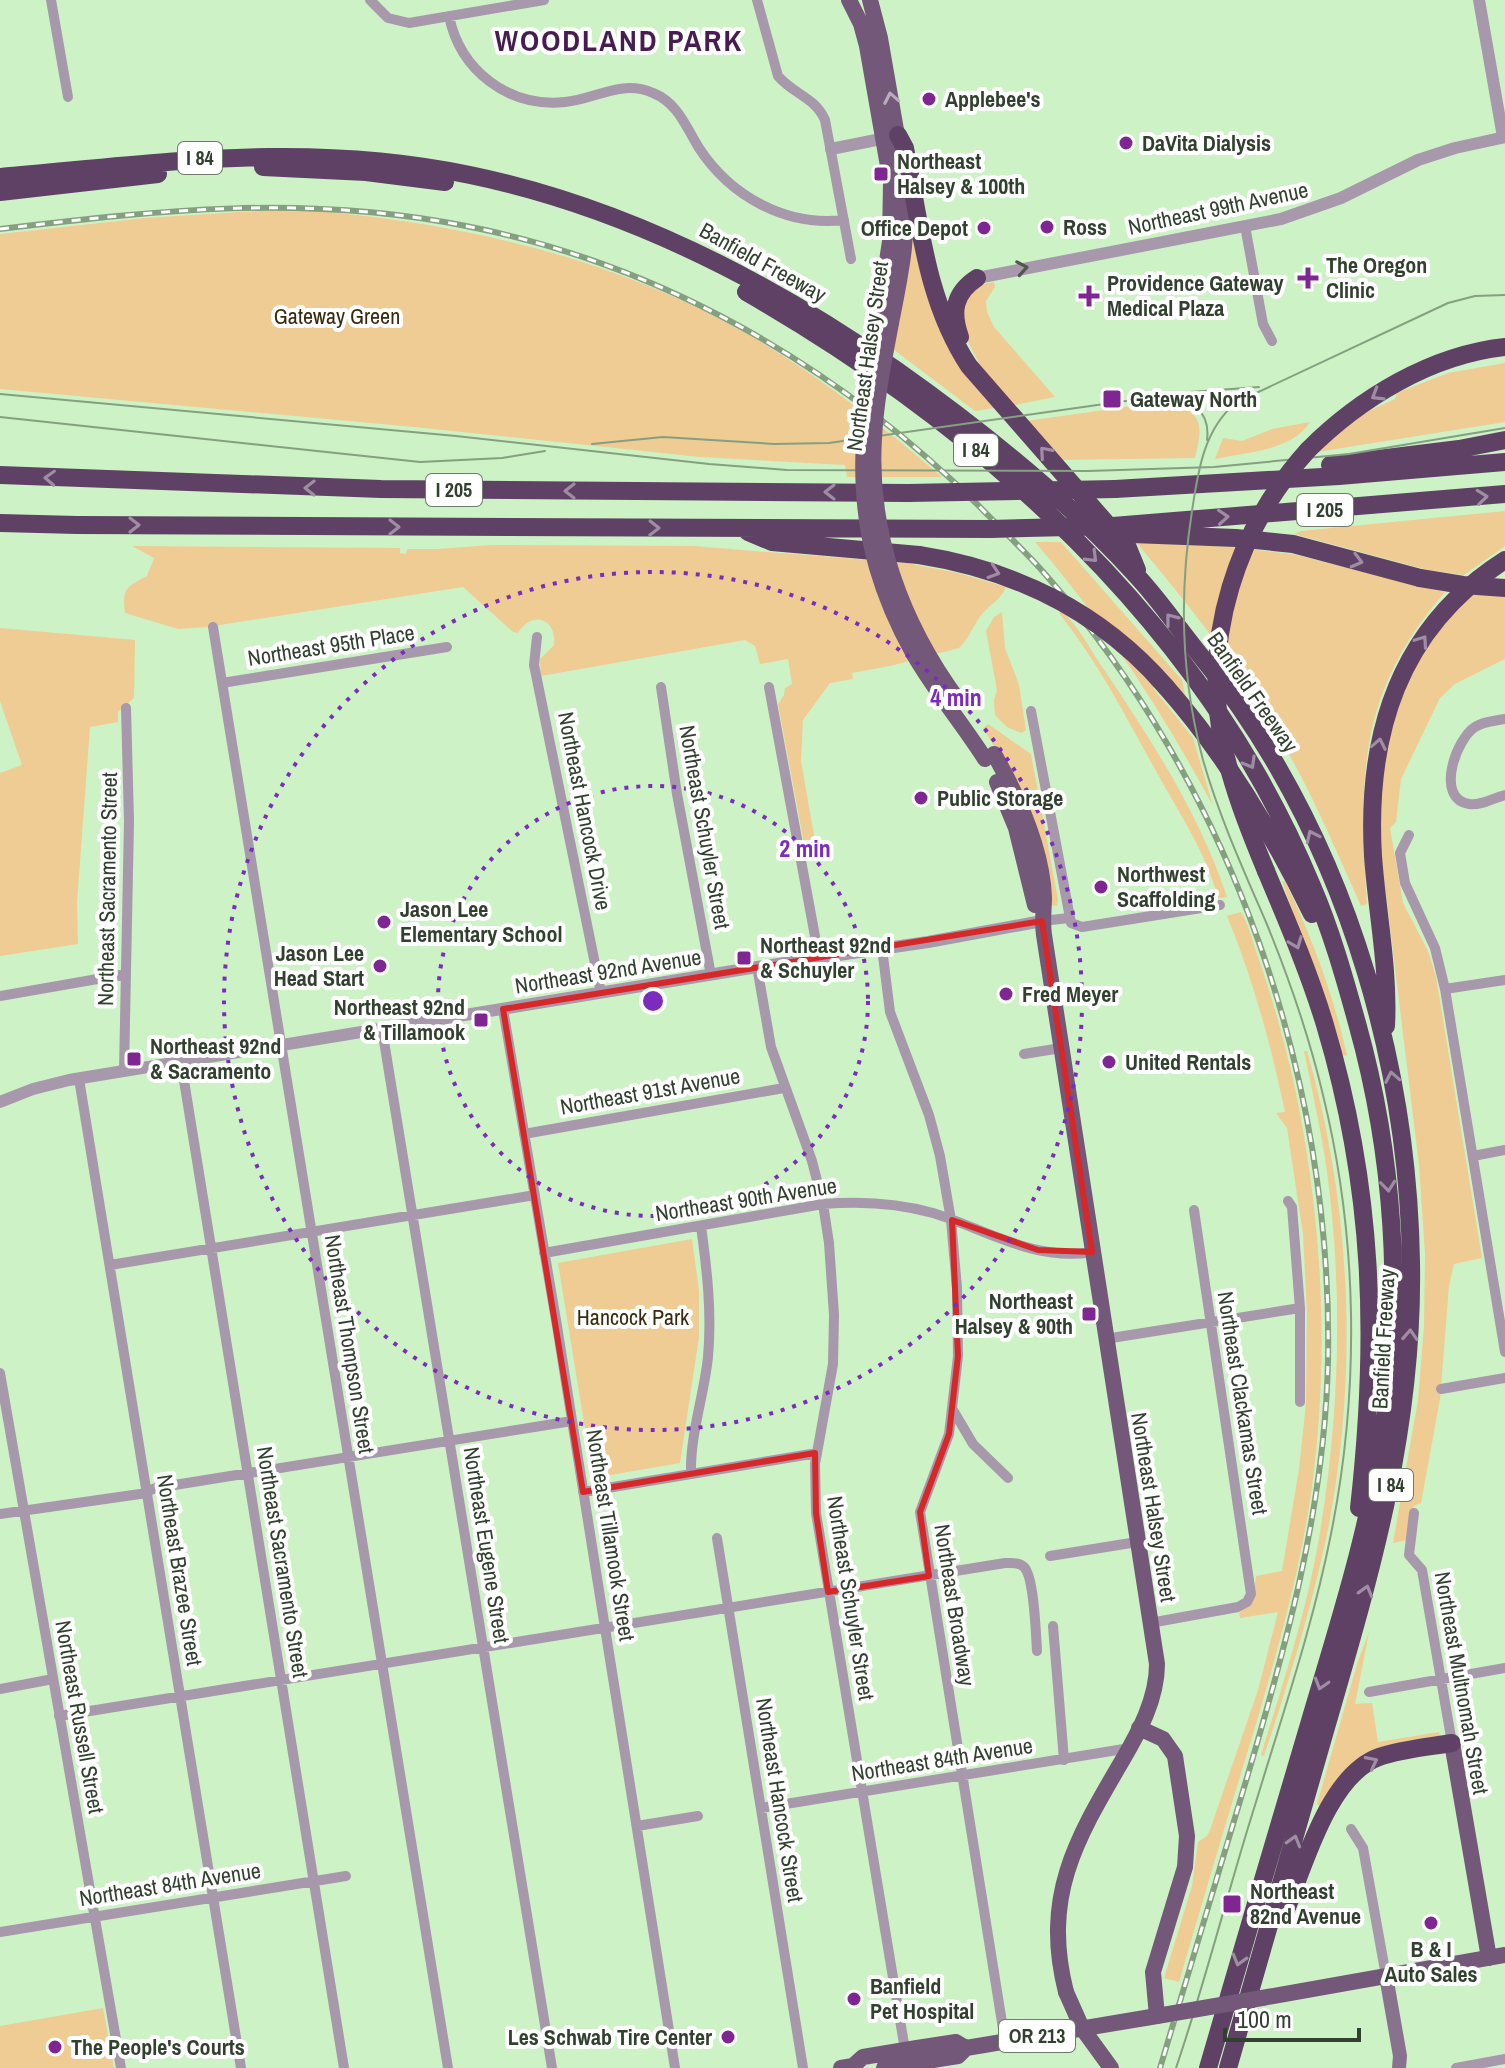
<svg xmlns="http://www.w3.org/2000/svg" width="1505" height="2068" viewBox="0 0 1505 2068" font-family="'Archivo Narrow',sans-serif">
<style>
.green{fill:#eecc94}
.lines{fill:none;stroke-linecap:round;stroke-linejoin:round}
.minor{stroke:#a798ab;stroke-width:10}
.tertiary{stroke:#a798ab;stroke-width:12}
.secondary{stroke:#89728e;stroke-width:14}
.primary{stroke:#735879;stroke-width:16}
.motorway{stroke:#5f4166;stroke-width:18}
.tram{stroke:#85a080;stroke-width:2}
.rail-casing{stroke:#85a080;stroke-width:6}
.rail{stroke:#fff;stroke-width:3;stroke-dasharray:9;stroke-linecap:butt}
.primary-bridge{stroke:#735879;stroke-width:16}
.motorway-bridge{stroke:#5f4166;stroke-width:18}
.oneway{stroke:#b9acbc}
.oneway2{stroke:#4f574e}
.oneway3{stroke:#9f8da3}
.marked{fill:none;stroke:#d62828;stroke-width:6;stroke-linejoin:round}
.ring{fill:none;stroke:#7b2cbf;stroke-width:4;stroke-dasharray:4 8}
.poi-dot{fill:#802693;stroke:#fff;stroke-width:3}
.labels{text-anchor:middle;stroke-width:8;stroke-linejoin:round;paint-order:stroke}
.shield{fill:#fff;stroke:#707a6d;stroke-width:2}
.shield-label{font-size:20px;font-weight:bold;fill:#32412f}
.poi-label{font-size:22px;font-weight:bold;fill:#32412f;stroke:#fff;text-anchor:start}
.street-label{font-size:22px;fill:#32412f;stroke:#fff}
.park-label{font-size:22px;fill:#392a0f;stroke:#fff}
.district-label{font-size:30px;font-weight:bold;letter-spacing:2px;fill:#471d51;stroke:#fff}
.centre{fill:#7b2cbf;stroke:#fff;stroke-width:4}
.ring-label{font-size:24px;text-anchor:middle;font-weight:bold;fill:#7b2cbf;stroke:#fff;stroke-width:8;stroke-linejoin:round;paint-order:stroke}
</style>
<rect width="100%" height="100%" fill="#cdf2c5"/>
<path class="green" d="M290,209C422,218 553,243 674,297C773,340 861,407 942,477H847L845,465L700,457L414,427L0,389V234L145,218Z
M912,222C921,268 928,314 952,354C963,374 979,391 994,408L975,411L893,349Z
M994,282L995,287L986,301L987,312L994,327L1055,397L1010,406L984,373L965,336L961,324L964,298L978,285Z
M1505,363V422L1317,452L1358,416L1395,399L1397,393L1448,373Z
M1175,404C1206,415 1201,431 1195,458L1058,460L1026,421L1140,405Z
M1310,422C1292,451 1246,452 1215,459L1223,438L1242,441L1272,429Z
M1505,511V546L1464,575L1428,570L1294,534L1301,531Z
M1035,542H1061L1182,680L1186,699L1166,676L1153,688L1193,738L1213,806C1162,711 1105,623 1035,542Z
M1136,542L1231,547L1292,554L1445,592C1357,693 1359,778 1367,904L1361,906C1336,850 1312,793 1281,740C1240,669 1189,605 1136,542Z
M492,545L693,546L907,563L958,573L1006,587C1001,599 991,604 983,613C973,624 970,638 959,648L890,666L852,673L853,679L830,683L803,720L801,761L816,847L813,853L806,854L778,704L784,695L785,688L792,684L788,659L760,664L755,646L745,640L541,676L540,659L554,645C557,618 532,610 518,633L513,632L463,587L207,627L178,629L125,613C122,588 126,587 147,576L154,558L132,546L400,548V553L406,554L407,549H438Z
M1470,592L1505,594V659L1455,684L1440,698L1401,779L1396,822L1390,828L1403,903L1428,951L1436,977L1482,1258L1454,1264L1449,1286L1440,1399L1421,1503L1414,1506L1407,1540L1393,1543L1418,1400L1424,1326L1425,1254L1419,1165L1382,861L1380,780L1390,724L1422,651Z
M1002,612L1005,648L1019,685L1026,730L1021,733L1007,727L995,715L994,700L997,690L986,631L994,617Z
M1062,612C1079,626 1092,653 1105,671C1153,743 1200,815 1227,897L1218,898C1207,854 1178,811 1156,771C1125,715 1099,664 1059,613Z
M0,628L135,640L134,698L118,712V722L90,727L77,902L78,944L0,956V773L22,765L0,701Z
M988,724L1031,754L1058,899L1057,906L1050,905L1007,767L983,728Z
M1282,881H1285C1312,937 1333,994 1347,1055L1345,1056L1342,1054Z
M1241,912C1248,923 1252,938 1256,951C1271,993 1283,1036 1293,1079C1322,1213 1330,1351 1312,1487C1299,1579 1273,1668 1246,1757C1223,1832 1201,1907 1179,1982L1164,1978L1192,1886L1198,1842L1207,1836L1210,1830L1258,1690L1278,1612L1240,1618L1239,1613L1253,1602L1256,1576L1282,1571L1299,1469L1306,1403L1307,1315L1303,1234L1287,1128L1276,1113L1285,1112C1271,1045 1253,979 1227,916Z
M1304,1051H1307C1352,1207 1359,1379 1326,1539C1310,1613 1288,1684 1264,1756L1261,1755C1284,1680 1309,1604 1321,1526C1340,1407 1343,1285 1326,1164C1320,1127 1312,1089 1304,1051Z
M692,1239L699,1291V1337L680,1463L593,1478L558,1263Z
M1369,1632L1355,1704L1372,1703L1378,1742L1439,1732L1440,1739L1382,1750L1320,1807L1317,1804L1358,1661Z
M103,2008L114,2068H0V2026Z"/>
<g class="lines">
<path class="minor" d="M51,0L68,97
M370,0L388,18L409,23L544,0
M757,0L778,76C793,94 815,97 825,120L851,259
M449,16C460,70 508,108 565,102C596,99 621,79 653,93C678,103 686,127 699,148C731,197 787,227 844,220
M1245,226L1263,324L1272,341
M213,627L448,2068
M537,637L534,665L601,993
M222,683L447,647
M661,687L677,794L711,975
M769,687L819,958
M1031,711L1071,923L1082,927L1220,905
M1505,719C1495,721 1484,721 1475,727C1457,738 1434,798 1469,804C1481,806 1493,798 1505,795
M1409,835L1400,853L1405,883L1435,948L1445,989L1505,1352
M1042,921L1069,918
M882,948L890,1012L929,1115L940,1156L951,1220L957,1288L958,1356L949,1434L920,1512L1005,2041
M757,967L771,1047L812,1161L823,1204L829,1243L834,1315L833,1364L815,1464L816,1513L905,2050
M1445,989L1505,980
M0,996L126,974
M503,1009L557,1326L675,2068
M382,1029L552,2068
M1024,1054L1061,1048
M181,1062L344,2068
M124,1071L129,821L126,708
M79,1079L241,2068
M524,1134L784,1088
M1473,1156L1505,1150
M1288,1201L1292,1207L1300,1308V1402
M544,1253L823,1204C859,1201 898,1203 933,1213C985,1229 1035,1262 1092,1252
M110,1265L535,1195
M1105,1339L1300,1308
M0,1373L121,2068
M1441,1389L1505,1378
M953,1410L973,1444L1008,1478
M691,1474C690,1434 704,1396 708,1357C712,1313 707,1270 701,1226
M583,1492L817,1453
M1414,1513L1409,1555L1422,1570L1452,1743
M0,1514L140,1494L156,1488L572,1421
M717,1538L803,2068
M1050,1556L1137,1542
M1150,1623L1238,1607L1247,1602L1251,1594L1194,1210
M1053,1626L1064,1760
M0,1689L53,1679
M1369,1692L1505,1668
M59,1716L1005,1563C1012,1563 1019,1562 1024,1567C1034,1576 1036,1635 1037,1651
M761,1808L1130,1748
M637,1826L698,1816
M1351,1829L1363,1848L1386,1976
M0,1932L346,1876
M1456,2068L1505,2059"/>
<path class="tertiary" d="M1479,0L1503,137
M831,149L891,137
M977,278L1281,219L1341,198L1418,160L1455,148L1505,137
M0,1102L33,1089L69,1080L757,967L928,942L1042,921"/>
<path class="secondary" d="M1386,1976L1400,2056L1399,2068"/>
<path class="primary" d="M849,0L861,24L867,46L891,183L890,241L879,315
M870,0L880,38L899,147
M891,323C900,277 910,233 904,186
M994,754C1018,796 1042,848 1044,897C1044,910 1042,922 1044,935L1157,1664C1157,1699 1139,1732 1122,1761C1075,1841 1042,1897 1066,1992
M997,782L1016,828L1035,905
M1452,1743L1489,1958
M1262,1998L1505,1955
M841,2068L853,2066L863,2057L917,2048L956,2042L966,2048
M884,2068L958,2056L966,2048L1157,2016L1153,1972L1185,1867L1187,1836L1175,1756L1163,1739L1139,1728"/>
<path class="motorway" d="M898,135L905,148C920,223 926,301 969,366L1128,548L1137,570
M263,167L366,172L445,182
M0,177C163,163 306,141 470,175C625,207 767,280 896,370C981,430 1065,497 1135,574C1155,595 1171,618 1189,641C1206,663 1225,685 1241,709C1351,869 1408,1069 1411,1262C1414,1427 1372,1569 1327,1724C1294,1839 1261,1954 1228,2068
M0,192L158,174
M746,292C985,429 1205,626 1312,886C1331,930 1344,976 1357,1023C1394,1155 1403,1296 1383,1432C1369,1531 1338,1626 1310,1721C1275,1837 1242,1952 1208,2068
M960,337C951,312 954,293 977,278
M1308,450C1360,398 1431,355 1505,347
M1330,465L1459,449L1505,440
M0,475L381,489L908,493
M1115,489L1339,476L1505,462
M0,523L77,525L990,529
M1113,526L1505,494
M1124,530L1133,534L1236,538L1293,544L1420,578
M748,532L772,542L919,555
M1166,687C1226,755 1272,832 1312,914
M1266,871C1287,921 1309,972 1325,1025C1374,1189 1378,1339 1359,1508
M1386,1026C1389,969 1377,913 1373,856C1366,735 1398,628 1505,560
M1278,1913L1286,1910C1305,1863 1329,1775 1379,1757C1402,1749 1428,1747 1452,1743"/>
<path class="tram" d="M1176,393L1259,387
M0,394L456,436L709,464L787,470L1088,471L1214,467L1349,454L1505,428
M0,417L420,462L502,458L545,451
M592,444L663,437L774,444L829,443L1161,396C1188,396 1211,410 1207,440
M1176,2068C1206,1980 1228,1890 1256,1802C1283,1713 1313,1625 1331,1534C1360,1390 1358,1238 1323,1095C1309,1036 1289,978 1266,922C1243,869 1219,816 1203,760C1181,678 1179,594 1192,511C1198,471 1204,428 1237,402L1448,303L1475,296L1505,295"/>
<g class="rail-casing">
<path id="rail" d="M0,229C160,210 305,194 466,226C661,264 837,366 978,505C1000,528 1024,550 1045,574C1232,786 1333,1079 1328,1360C1325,1509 1285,1650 1243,1791C1215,1883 1188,1976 1160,2068"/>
</g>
<use href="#rail" class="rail"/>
<path class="primary-bridge" d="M879,315C859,444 847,533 913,653C934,690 962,723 985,759
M891,323C884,361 876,399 874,438C868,533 902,624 958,700
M1066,1992L1082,2028L1111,2068
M1157,2016L1262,1998"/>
<path class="motorway-bridge" d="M908,493L1115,489
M990,529L1113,526
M919,555C1015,570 1101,612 1166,687
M1420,578L1463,585L1505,588
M1266,871C1249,830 1232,787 1223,744C1201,638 1237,529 1308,450"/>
</g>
<defs><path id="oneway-chevron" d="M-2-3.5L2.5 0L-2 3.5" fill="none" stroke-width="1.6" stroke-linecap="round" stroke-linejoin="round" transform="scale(2)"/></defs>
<use class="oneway" href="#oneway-chevron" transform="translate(891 98) rotate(-101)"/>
<use class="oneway2" href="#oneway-chevron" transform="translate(1022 268) rotate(-10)"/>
<g class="oneway3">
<use href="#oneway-chevron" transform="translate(1377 395) rotate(149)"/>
<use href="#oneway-chevron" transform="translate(1045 452) rotate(-131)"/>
<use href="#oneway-chevron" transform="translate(50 478) rotate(-177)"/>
<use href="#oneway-chevron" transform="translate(310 488) rotate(-179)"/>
<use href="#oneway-chevron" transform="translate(570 491) rotate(-180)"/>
<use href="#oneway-chevron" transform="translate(830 492) rotate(-180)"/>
<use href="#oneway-chevron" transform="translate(1482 497) rotate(-6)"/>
<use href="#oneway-chevron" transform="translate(1223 517) rotate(-4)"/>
<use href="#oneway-chevron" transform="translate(134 525)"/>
<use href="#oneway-chevron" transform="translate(394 527)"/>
<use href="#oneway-chevron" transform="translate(654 528) rotate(1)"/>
<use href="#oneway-chevron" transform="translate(1092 557) rotate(45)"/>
<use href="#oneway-chevron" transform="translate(1357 561) rotate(15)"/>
<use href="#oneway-chevron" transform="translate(994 572) rotate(18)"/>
<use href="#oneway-chevron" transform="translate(1171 619) rotate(-128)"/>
<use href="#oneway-chevron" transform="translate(1422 641) rotate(-55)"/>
<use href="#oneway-chevron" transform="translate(1379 744) rotate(-79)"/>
<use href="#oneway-chevron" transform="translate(1250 763) rotate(60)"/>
<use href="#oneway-chevron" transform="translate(1312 836) rotate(-115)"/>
<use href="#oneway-chevron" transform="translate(1296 943) rotate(69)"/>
<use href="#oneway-chevron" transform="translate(1392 1077) rotate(-101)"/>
<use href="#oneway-chevron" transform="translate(1388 1186) rotate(84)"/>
<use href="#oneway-chevron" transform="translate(1410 1335) rotate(-87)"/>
<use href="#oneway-chevron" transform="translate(1366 1591) rotate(-74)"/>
<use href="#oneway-chevron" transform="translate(1321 1684) rotate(107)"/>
<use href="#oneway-chevron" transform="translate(1372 1762) rotate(-27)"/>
<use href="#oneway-chevron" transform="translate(1294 1841) rotate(-74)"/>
<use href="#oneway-chevron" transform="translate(1239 1960) rotate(106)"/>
</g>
<path class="marked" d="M1042,921L1092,1252L1038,1250L952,1220L958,1356L949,1434L920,1512L929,1576L828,1592L816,1513L815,1453L583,1492L503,1009Z"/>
<g class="ring">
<circle cx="653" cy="1001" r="215"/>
<circle cx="653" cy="1001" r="429"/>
</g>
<g class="poi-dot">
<circle cx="929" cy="99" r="8"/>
<circle cx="1126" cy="143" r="8"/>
<rect x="873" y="166" width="16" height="16" rx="4"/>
<circle cx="1047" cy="227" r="8"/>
<circle cx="984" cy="228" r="8"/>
<path d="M1304 266h8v8h8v8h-8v8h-8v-8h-8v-8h8z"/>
<path d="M1085 284h8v8h8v8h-8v8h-8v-8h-8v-8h8z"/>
<rect x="1102" y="389" width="20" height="20" rx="4"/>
<circle cx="921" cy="798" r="8"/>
<circle cx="1101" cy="887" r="8"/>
<circle cx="384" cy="922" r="8"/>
<rect x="736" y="950" width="16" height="16" rx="4"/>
<circle cx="380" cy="966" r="8"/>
<circle cx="1006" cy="994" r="8"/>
<rect x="473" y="1012" width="16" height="16" rx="4"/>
<rect x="126" y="1051" width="16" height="16" rx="4"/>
<circle cx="1109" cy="1062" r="8"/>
<rect x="1081" y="1306" width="16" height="16" rx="4"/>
<rect x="1222" y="1894" width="20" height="20" rx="4"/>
<circle cx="1431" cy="1923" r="8"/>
<circle cx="854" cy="1999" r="8"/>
<circle cx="728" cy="2037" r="8"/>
<circle cx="55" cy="2047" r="8"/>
</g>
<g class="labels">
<g class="shield">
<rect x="178" y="142" width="44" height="32" rx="6"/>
<rect x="954" y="434" width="44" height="32" rx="6"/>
<rect x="426" y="474" width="56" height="32" rx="6"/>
<rect x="1297" y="494" width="56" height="32" rx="6"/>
<rect x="1369" y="1469" width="44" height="32" rx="6"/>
<rect x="999" y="2020" width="76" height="32" rx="6"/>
</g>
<g class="shield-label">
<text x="200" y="165">I 84</text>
<text x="976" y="457">I 84</text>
<text x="454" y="497">I 205</text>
<text x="1325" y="517">I 205</text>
<text x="1391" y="1492">I 84</text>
<text x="1037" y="2043">OR 213</text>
</g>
<g class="poi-label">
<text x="945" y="107">Applebee's</text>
<text x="1142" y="151">DaVita Dialysis</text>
<text x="897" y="169">Northeast<tspan x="897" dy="25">Halsey &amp; 100th</tspan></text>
<text x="1063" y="235">Ross</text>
<text x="968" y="236" text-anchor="end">Office Depot</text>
<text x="1326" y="273">The Oregon<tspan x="1326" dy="25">Clinic</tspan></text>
<text x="1107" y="291">Providence Gateway<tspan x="1107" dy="25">Medical Plaza</tspan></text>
<text x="1130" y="407">Gateway North</text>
<text x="937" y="806">Public Storage</text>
<text x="1117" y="882">Northwest<tspan x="1117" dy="25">Scaffolding</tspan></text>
<text x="400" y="917">Jason Lee<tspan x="400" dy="25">Elementary School</tspan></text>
<text x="760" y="953">Northeast 92nd<tspan x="760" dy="25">&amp; Schuyler</tspan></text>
<text x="364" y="961" text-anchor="end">Jason Lee<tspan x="364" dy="25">Head Start</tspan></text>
<text x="1022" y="1002">Fred Meyer</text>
<text x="465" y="1015" text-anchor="end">Northeast 92nd<tspan x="465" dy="25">&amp; Tillamook</tspan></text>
<text x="150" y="1054">Northeast 92nd<tspan x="150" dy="25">&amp; Sacramento</tspan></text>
<text x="1125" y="1070">United Rentals</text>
<text x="1073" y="1309" text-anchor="end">Northeast<tspan x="1073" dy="25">Halsey &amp; 90th</tspan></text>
<text x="1250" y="1899">Northeast<tspan x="1250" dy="25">82nd Avenue</tspan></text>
<text x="1431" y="1957" text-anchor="middle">B &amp; I<tspan x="1431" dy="25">Auto Sales</tspan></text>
<text x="870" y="1994">Banfield<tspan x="870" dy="25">Pet Hospital</tspan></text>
<text x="712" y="2045" text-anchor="end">Les Schwab Tire Center</text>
<text x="71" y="2055">The People's Courts</text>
</g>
<g class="street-label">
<text transform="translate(1218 208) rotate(-12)" y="8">Northeast 99th Avenue</text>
<text transform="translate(763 262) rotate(29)" y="8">Banfield Freeway</text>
<text transform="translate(867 356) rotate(-82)" y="8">Northeast Halsey Street</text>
<text transform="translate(331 645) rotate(-9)" y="8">Northeast 95th Place</text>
<text transform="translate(1253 692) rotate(55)" y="8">Banfield Freeway</text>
<text transform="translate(585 811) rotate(79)" y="8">Northeast Hancock Drive</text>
<text transform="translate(705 827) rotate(80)" y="8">Northeast Schuyler Street</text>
<text transform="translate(107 889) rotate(-89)" y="8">Northeast Sacramento Street</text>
<text transform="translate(608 971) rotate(-9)" y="8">Northeast 92nd Avenue</text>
<text transform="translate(650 1091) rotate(-10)" y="8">Northeast 91st Avenue</text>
<text transform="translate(746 1199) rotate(-9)" y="8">Northeast 90th Avenue</text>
<text transform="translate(1383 1339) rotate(-87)" y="8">Banfield Freeway</text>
<text transform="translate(350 1344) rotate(81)" y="8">Northeast Thompson Street</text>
<text transform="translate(1243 1403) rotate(81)" y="8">Northeast Clackamas Street</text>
<text transform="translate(1154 1507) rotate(81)" y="8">Northeast Halsey Street</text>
<text transform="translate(611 1535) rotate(81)" y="8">Northeast Tillamook Street</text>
<text transform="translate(487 1545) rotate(81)" y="8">Northeast Eugene Street</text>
<text transform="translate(283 1562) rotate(81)" y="8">Northeast Sacramento Street</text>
<text transform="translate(180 1570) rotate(81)" y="8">Northeast Brazee Street</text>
<text transform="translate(851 1598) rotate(81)" y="8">Northeast Schuyler Street</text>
<text transform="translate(955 1605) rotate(81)" y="8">Northeast Broadway</text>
<text transform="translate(1462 1683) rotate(80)" y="8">Northeast Multnomah Street</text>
<text transform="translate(80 1717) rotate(80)" y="8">Northeast Russell Street</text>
<text transform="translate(942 1759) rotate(-9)" y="8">Northeast 84th Avenue</text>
<text transform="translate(780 1800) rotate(81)" y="8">Northeast Hancock Street</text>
<text transform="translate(170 1884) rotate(-9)" y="8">Northeast 84th Avenue</text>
</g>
<g class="park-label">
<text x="337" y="324">Gateway Green</text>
<text x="633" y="1325">Hancock Park</text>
</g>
<g class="district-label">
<text x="619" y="51">WOODLAND PARK</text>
</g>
</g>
<circle cx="653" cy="1001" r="12" class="centre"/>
<g class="ring-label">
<text x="956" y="706">4 min</text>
<text x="805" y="857">2 min</text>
</g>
<path d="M1225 2028v12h134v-12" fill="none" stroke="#32412f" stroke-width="4"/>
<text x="1237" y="2028" font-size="24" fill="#32412f" stroke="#ffffff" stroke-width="6" paint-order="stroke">100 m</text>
</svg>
